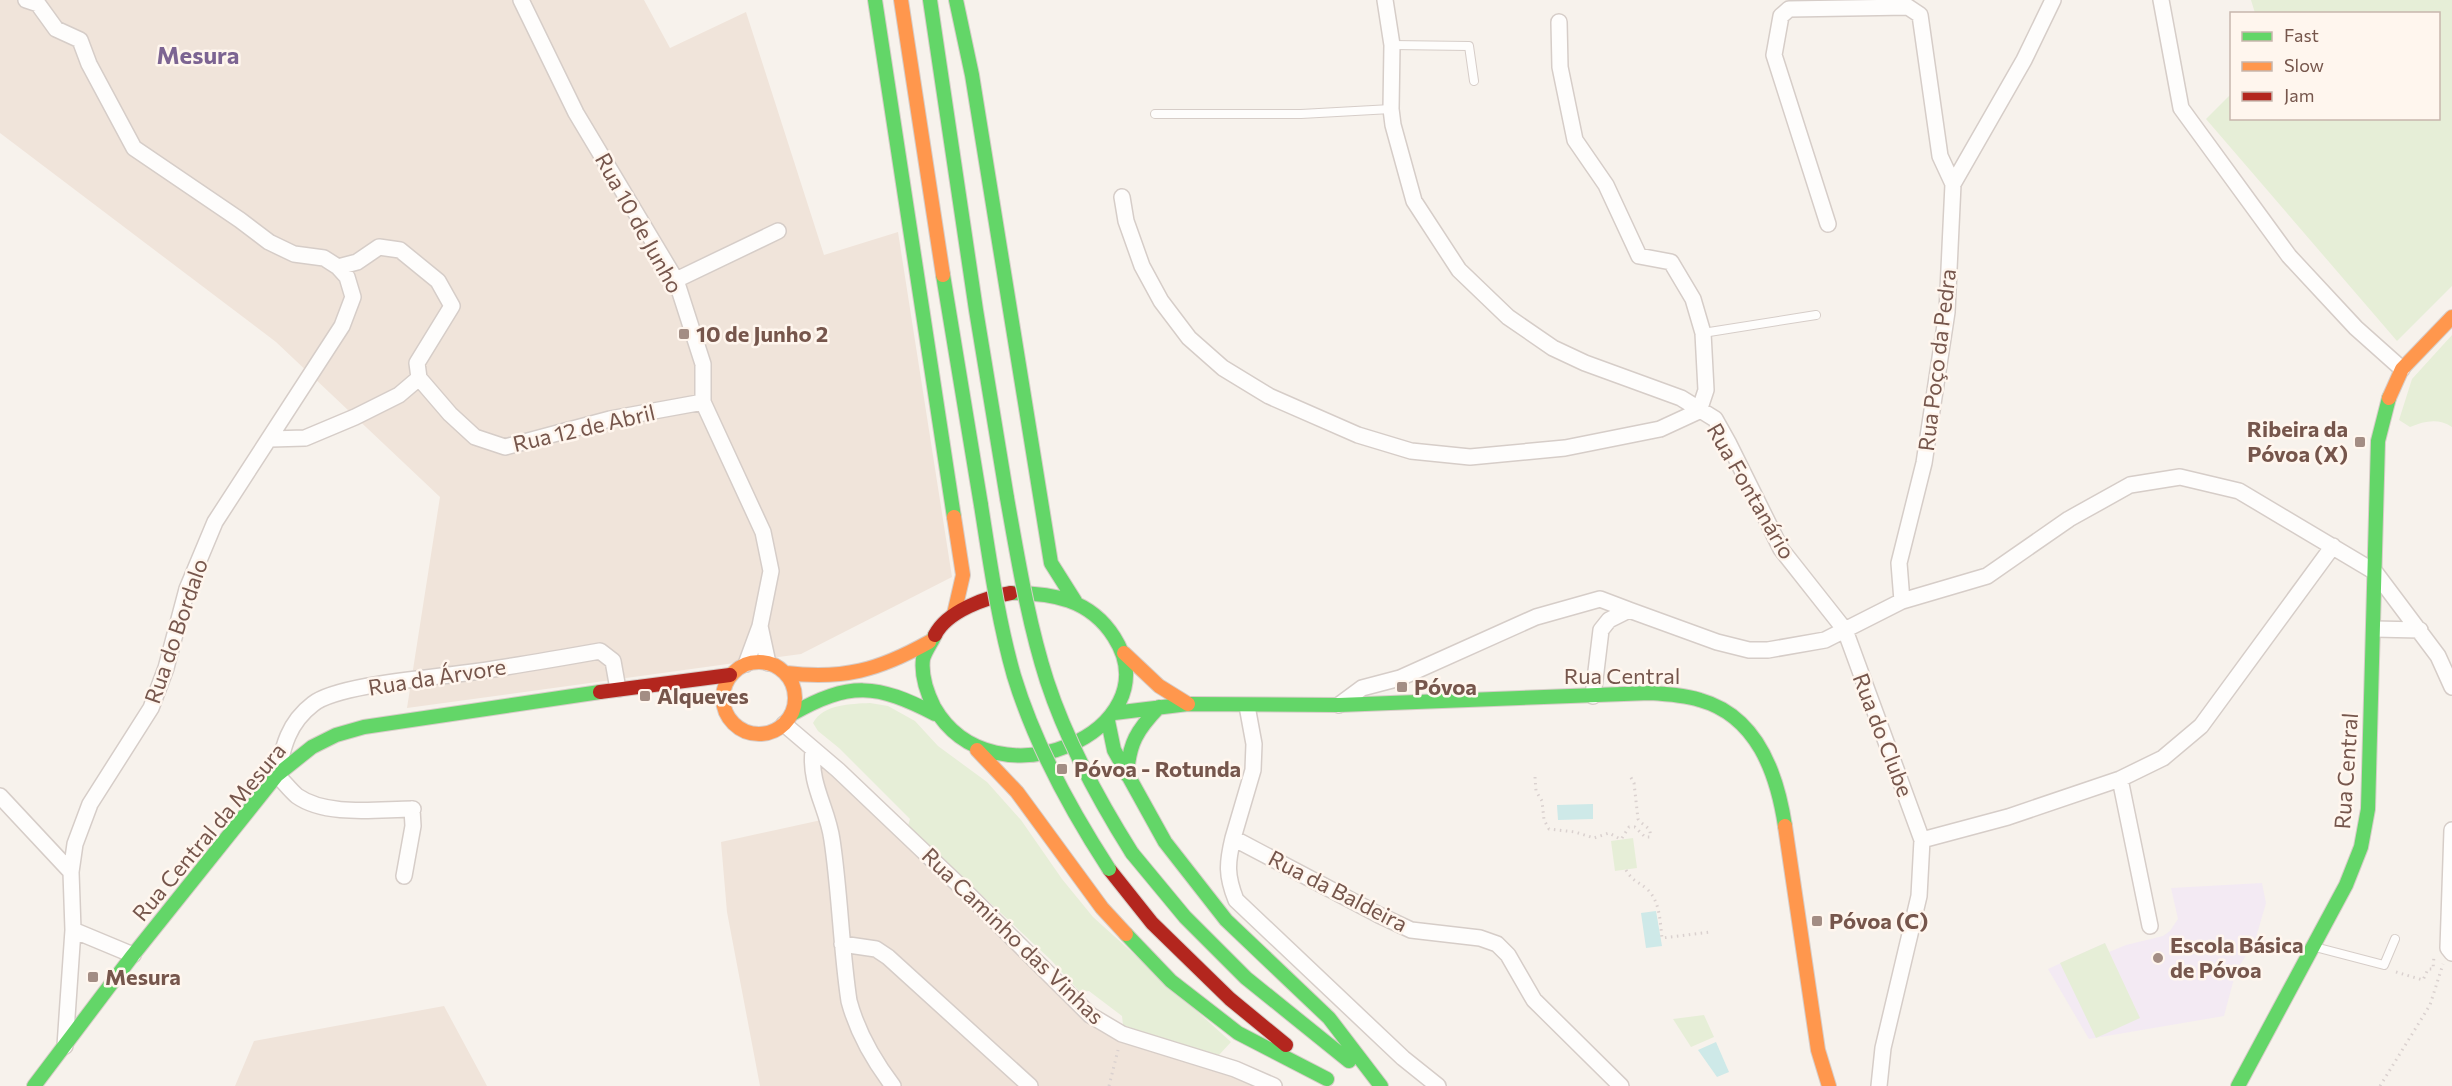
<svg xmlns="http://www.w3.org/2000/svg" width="2452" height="1086" viewBox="0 0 2452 1086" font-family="Commissioner,sans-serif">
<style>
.residential{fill:#f0e4da}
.education{fill:#f3eaf3}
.green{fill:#e6eed7}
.water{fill:#cee9e8}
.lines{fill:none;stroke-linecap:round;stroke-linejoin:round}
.lane-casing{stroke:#d6cdc8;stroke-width:10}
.street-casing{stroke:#d6cdc8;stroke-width:18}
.fast-casing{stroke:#d7cdc8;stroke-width:16}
.slow-casing{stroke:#d7cdc8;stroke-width:16}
.jam-casing{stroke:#d7cdc8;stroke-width:16}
.path{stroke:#dad1cf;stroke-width:3;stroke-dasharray:1.5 4.5;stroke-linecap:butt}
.lane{stroke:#fefdfc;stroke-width:8}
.street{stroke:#fefdfc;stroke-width:15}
.fast{stroke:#63d668;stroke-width:14}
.slow{stroke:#ff974d;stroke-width:14}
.jam{stroke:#b3261e;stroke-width:14}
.fast-bridge-casing{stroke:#d8cfca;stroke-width:16;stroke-linecap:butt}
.fast-bridge{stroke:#63d668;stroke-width:14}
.poi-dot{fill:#a38d84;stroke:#fff6ee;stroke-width:2}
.labels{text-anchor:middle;stroke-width:5;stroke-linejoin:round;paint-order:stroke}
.street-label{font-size:22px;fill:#76564c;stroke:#fff6ee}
.poi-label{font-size:22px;font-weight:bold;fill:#76564c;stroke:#fff6ee;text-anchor:start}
.neighbourhood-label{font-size:24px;font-weight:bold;fill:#7c6492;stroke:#fff6ee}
</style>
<rect width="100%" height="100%" fill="#f7f2ec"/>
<path class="residential" d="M0,0H644L670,48L746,12L824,255L898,232L952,577L801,654L407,708L440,497L276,342L0,133Z
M813,751L1090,1015L1268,1086H760L727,912L721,842L826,819Z
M444,1006L487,1086H235L254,1041Z"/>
<path class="education" d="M2262,883L2266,903L2255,941L2236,971L2224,1016L2089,1039L2048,969L2105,943L2109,952L2126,945L2163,936L2170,931L2178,919L2171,888Z"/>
<path class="green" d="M2251,0H2452V286L2397,341L2206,119L2231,94L2232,118H2438V14L2255,13Z
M2452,335V427C2438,418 2425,421 2410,427L2399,420L2412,379Z
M870,703L888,706L915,721L938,746L987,782L1021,820L1062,879L1093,917L1231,1042L1219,1055L1174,1043L1123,1025L1122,1016L1089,991L1080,992L1051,960L908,826L910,819L839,748L818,731L813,723C823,704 851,704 870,703Z
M1633,838L1637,868L1615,871L1611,841Z
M2105,943L2140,1018L2096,1038L2060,963Z
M1704,1015L1714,1037L1691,1047L1673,1019Z"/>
<path class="water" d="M1593,804V819L1558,820L1557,805Z
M1656,911L1662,946L1646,948L1641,913Z
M1716,1042L1729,1072L1717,1077L1698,1050Z"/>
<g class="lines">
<g class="lane-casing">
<path id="lane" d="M1392,45L1469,46L1474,81
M1155,114H1301L1391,109
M1703,333L1816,315
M2315,947L2384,965L2395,939"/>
</g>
<g class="street-casing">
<path id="street" d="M26,0L38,4L56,29L80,40L89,64L134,148L240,220L269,242L294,254L324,258L338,267L347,277L353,297L342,326L215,522L187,589L166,668L151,708L90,804L75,844L71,872L73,930L65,1046
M521,0L576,113L676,280L703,364V402L763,532L771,571L760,626L746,664
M1385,0L1392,45L1391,109L1393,125L1414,201L1459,270L1508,317L1553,348L1585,363L1681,398L1715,419L1729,444L1781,549L1845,630L1922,840L1919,896L1883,1048L1879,1086
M2161,0L2181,108L2289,256L2356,328L2402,369
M1559,22L1560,67L1575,140L1606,185L1639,256L1671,262L1693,299L1703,333L1706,390L1699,411
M1953,184L2024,60L2053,0
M1122,197L1126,221L1142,266L1161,301L1189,338L1223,368L1269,396L1358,435L1411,451L1470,457L1565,448L1660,429L1699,411
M1828,224L1774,55L1781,16L1789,9L1908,7L1920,15L1940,156L1953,184L1947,312L1924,463L1899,563L1902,601
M338,267L357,262L379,247L400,250L438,281L452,306L417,363L419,378
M676,280L778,231
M419,378L450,414L475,437L505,447L610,419L703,402
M271,439L305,438L355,417L399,395L419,378
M760,626L768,663
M2374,629L2420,630
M1593,696L1601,630L1609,620L1629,610L1717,642L1749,650H1768L1825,640L1902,601L1987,576L2069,519L2130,485L2180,477L2239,491L2375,572L2438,656L2452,687
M1339,705L1362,688L1400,678L1536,617L1600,599L1629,610
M1247,706L1254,744L1253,770L1233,838L1379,915L1411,930L1480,938L1497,944L1508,955L1534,1000L1621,1086
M784,724L838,770L961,887L1090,1015L1122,1034L1235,1069L1274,1086
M813,751C809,784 828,809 832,840C840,893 841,948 849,1001C857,1031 874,1061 893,1086
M2120,779L2150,926
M0,796L71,872
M413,809C378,809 327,817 297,796C290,790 284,782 277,775C283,747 288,723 313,704C337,685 430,678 465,673C510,667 555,659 600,651L613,661L618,689
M2452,830L2448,948L2452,953
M1233,838C1227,863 1226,875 1236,900L1403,1058L1438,1086
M1922,840L2008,817L2120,779L2163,758L2201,726L2333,546
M404,876L413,826L412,809
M73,930L133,955
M842,944L876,949L888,957L1030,1086"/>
</g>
<g class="fast-casing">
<path id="fast" d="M875,0L954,517
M930,0L976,310L1007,498
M956,0L972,75L1051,563L1075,601
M943,275L981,505
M935,635C932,642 925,651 923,659C921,675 927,693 934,707C993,810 1174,730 1114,637C1090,599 1052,593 1011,593
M1114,713L1188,704L1339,705L1650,693C1667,694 1684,695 1700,700C1757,716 1777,773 1785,826
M792,714C850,681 877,684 935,714
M1108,721L1114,750L1165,842L1226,920L1329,1018L1381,1086
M1127,775C1129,743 1137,730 1159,707
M1132,853L1185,917L1246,978L1349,1061
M1126,934L1171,981L1238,1033L1327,1079
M34,1086L133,955L277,775L312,747L336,735L364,727L600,692
M2238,1086L2346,885L2361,847L2368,809L2378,441L2389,398"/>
</g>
<g class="slow-casing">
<path id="slow" d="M901,0L943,275
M2389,398L2402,369L2452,317
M954,614L963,575L954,517
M1124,653L1159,686L1188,704
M723 698a36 36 0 1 1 72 0a36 36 0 1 1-72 0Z
M786,673C843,680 879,670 929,642
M977,750L1017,792L1102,908L1126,934
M1785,826L1818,1050L1829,1086"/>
</g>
<g class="jam-casing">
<path id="jam" d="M935,635C947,611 987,597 1011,593
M600,692L730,675
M1109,869L1152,923L1230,999L1286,1045"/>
</g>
<path class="path" d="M1535,777L1536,791L1542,801L1544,820L1549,829L1575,832L1594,838L1609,833L1622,840
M1622,838L1629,827H1635L1645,837H1650C1652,827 1643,826 1638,819L1634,783L1629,774
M1626,870C1633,882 1638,881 1647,889C1660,901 1660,921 1662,938L1710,932
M2396,972L2423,980L2428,969H2433L2434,956
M1109,1086L1118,1050
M2380,1086L2430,1005L2443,964"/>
<use href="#lane" class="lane"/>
<use href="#street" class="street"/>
<use href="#fast" class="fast"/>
<use href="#slow" class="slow"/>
<use href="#jam" class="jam"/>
<g class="fast-bridge-casing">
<path id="fast-bridge" d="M1007,498C1018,559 1028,622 1047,681C1067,742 1098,799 1132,853
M981,505C990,562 998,620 1014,676C1035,745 1070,809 1109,869"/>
</g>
<use href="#fast-bridge" class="fast-bridge"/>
</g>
<g class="poi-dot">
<rect x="678" y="328" width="12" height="12" rx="3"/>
<rect x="2354" y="436" width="12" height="12" rx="3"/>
<rect x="1396" y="681" width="12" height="12" rx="3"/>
<rect x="639" y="690" width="12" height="12" rx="3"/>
<rect x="1056" y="763" width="12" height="12" rx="3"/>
<rect x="1811" y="915" width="12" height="12" rx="3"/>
<circle cx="2158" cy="958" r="6"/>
<rect x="87" y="971" width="12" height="12" rx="3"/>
</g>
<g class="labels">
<g class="street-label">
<text transform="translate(639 223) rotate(61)" y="8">Rua 10 de Junho</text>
<text transform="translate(1937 360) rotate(-83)" y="8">Rua Poço da Pedra</text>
<text transform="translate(584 428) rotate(-13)" y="8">Rua 12 de Abril</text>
<text transform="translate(1751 491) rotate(60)" y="8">Rua Fontanário</text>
<text transform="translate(176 631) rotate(-71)" y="8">Rua do Bordalo</text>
<text x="1622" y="684">Rua Central</text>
<text transform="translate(437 677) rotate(-9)" y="8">Rua da Árvore</text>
<text transform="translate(1883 735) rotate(69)" y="8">Rua do Clube</text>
<text transform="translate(2346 771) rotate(-86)" y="8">Rua Central</text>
<text transform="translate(209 832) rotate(-50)" y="8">Rua Central da Mesura</text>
<text transform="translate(1338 891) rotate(27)" y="8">Rua da Baldeira</text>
<text transform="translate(1013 936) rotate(44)" y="8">Rua Caminho das Vinhas</text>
</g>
<g class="poi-label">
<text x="696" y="342">10 de Junho 2</text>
<text x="2348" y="437" text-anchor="end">Ribeira da<tspan x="2348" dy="25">Póvoa (X)</tspan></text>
<text x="1414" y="695">Póvoa</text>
<text x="657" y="704">Alqueves</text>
<text x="1074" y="777">Póvoa - Rotunda</text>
<text x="1829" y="929">Póvoa (C)</text>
<text x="2170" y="953">Escola Básica<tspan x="2170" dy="25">de Póvoa</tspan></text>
<text x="105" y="985">Mesura</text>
</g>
<g class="neighbourhood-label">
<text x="198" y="64">Mesura</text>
</g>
</g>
<rect x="2230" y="12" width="210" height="108" fill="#fff6ee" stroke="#c8b6ad" stroke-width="1.5"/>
<rect x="2242" y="32" width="30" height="9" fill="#63d668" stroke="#c8b6ad" stroke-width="1.5"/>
<text x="2284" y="42" font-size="18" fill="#76564c">Fast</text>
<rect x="2242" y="62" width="30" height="9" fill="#ff974d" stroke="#c8b6ad" stroke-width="1.5"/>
<text x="2284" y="72" font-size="18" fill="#76564c">Slow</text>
<rect x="2242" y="92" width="30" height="9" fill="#b3261e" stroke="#c8b6ad" stroke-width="1.5"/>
<text x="2284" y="102" font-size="18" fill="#76564c">Jam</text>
</svg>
